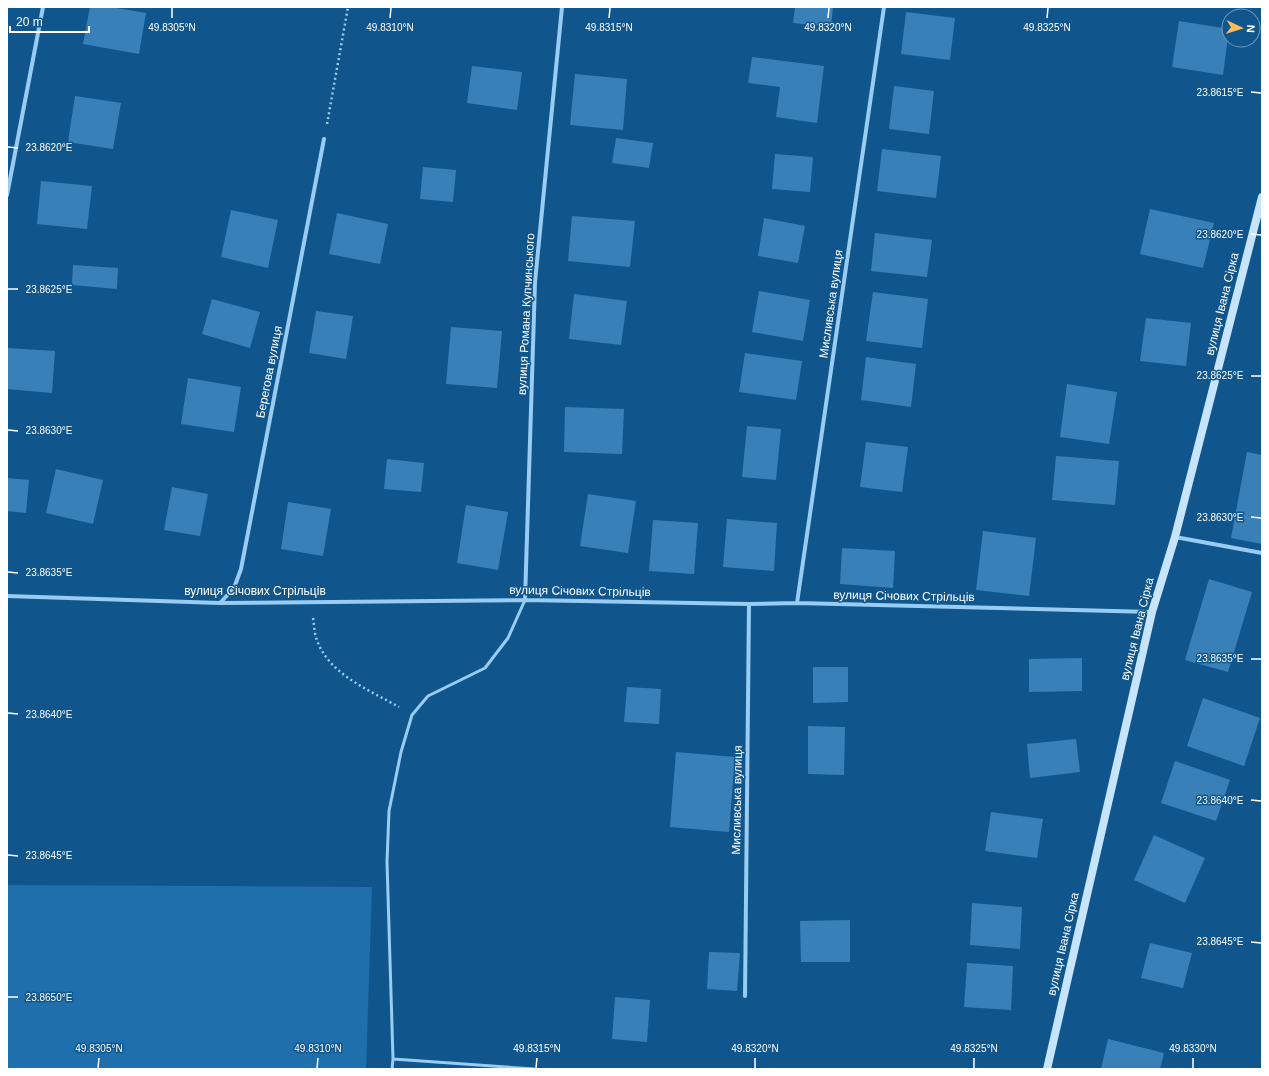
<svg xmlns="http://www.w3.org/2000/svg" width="1269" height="1076" viewBox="0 0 1269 1076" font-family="Arial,sans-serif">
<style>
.green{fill:#1e6fab}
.building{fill:#3880b7}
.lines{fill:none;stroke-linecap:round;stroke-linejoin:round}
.path{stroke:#98ccf2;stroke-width:2.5;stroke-dasharray:2 3;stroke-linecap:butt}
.lane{stroke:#98ccf2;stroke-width:3}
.street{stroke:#98ccf2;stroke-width:4}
.secondary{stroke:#c7e4fd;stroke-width:8}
.ticks{fill:none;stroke:#fff;stroke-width:1.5}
.labels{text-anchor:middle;stroke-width:3;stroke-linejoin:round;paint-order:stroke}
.street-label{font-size:12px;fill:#fff;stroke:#10568d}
.ticks-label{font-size:10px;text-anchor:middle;fill:#fff;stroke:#10568d;stroke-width:3;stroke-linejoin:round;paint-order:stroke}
</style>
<rect width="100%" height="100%" fill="#10568d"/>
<path class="green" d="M7,885L372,887L366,1069H7Z"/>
<path class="building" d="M90,7H111L146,13L139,54L83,44Z
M795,7H833L831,27L793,23Z
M906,12L955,18L950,60L901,54Z
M1179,21L1229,29L1223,75L1172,67Z
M752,57L824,66L817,123L776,117L780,87L748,83Z
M472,66L522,72L517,110L467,103Z
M575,74L627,79L623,130L570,125Z
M894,86L934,91L929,134L889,129Z
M75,96L121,103L113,149L68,142Z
M616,138L653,143L649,168L612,163Z
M882,149L941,156L936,198L877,191Z
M775,154L813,157L810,192L772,189Z
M423,167L456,170L453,202L420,199Z
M41,181L92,186L87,229L37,224Z
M1150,209L1214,223L1203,268L1140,254Z
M231,210L278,220L268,268L221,257Z
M337,213L388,224L380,264L329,254Z
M572,216L635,221L630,267L568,261Z
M764,218L805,226L798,263L758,256Z
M875,233L932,240L927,277L871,271Z
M73,265L118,268L117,289L72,285Z
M759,291L810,300L803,341L752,332Z
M873,292L928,299L922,348L866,341Z
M574,294L627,301L621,345L569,339Z
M212,299L260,312L250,348L202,334Z
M316,311L353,316L346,359L309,353Z
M1146,318L1191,323L1186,366L1140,361Z
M451,327L502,331L497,388L446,384Z
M8,348L55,351L52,393L7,389Z
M745,353L802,361L796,400L739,392Z
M866,357L916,364L911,407L861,400Z
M188,378L241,387L234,432L181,424Z
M1067,384L1117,392L1109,444L1060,437Z
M565,407L624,409L622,454L564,452Z
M747,426L781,429L776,480L742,477Z
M866,442L908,447L902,492L860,487Z
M1247,452L1262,455V544L1231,538Z
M1056,456L1119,461L1115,505L1052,500Z
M387,459L424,463L421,492L384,489Z
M56,469L103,480L93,524L46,513Z
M7,478L29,480L26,513L7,511Z
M172,487L208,494L200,536L164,530Z
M588,494L636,501L628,553L580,546Z
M288,502L331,509L323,556L281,549Z
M466,505L508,512L498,570L457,563Z
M727,519L777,523L774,571L723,567Z
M653,520L698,523L694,574L649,571Z
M983,531L1036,538L1029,596L976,590Z
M842,548L895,551L893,588L840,584Z
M1209,579L1252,592L1228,672L1185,660Z
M1082,658V691L1029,692V659Z
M813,667H848V702L813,703Z
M627,687L661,689L659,724L624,722Z
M1203,698L1260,718L1244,766L1187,746Z
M808,726L845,727L844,775L808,774Z
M1076,739L1080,772L1030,778L1027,744Z
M676,752L735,757L729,832L670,827Z
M1175,761L1230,780L1216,821L1161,803Z
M991,812L1043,819L1037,858L985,851Z
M1154,835L1205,858L1185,903L1134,880Z
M972,903L1022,907L1020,949L970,945Z
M850,920V962H801L800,921Z
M1150,943L1192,953L1183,988L1141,978Z
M709,952L740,953L737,991L707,989Z
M967,963L1013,966L1011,1010L964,1007Z
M615,997L650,1000L647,1042L612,1039Z
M1108,1039L1164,1053L1160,1069H1101Z"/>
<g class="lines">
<path class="path" d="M327,124L348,7
M313,618C314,623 314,628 315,633C323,672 369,690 399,707"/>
<path class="lane" d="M393,1059L534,1069
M392,1069L393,1059L387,862L389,811L401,752L412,715L428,696L485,668L508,638L525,600"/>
<path class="street" d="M7,195L43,7
M1175,537L1262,553
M7,596L220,603L525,600L749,604L797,603L1152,612
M525,600L535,282L562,7
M220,603L234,588L241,569L324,139
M797,603L884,7
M745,996L749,604"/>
<path class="secondary" d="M1047,1069L1152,612L1175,537L1262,197"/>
</g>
<path class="ticks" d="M172,18V8M390,18L391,8M609,18L610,8M828,18L829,8M1047,18L1048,8M1251,92L1261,93M8,147L18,148M1251,234L1261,235M8,289H18M1251,376H1261M8,430L18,431M1251,517L1261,518M8,572L18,573M1251,659H1261M8,713L18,714M1251,800L1261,801M8,855L18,856M1251,942L1261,943M8,997H18M98,1068L99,1058M317,1068L318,1058M536,1068L537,1058M755,1068V1058M974,1068V1058M1193,1068V1058"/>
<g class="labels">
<g class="street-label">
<text transform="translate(831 304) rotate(-82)" y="4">Мисливська вулиця</text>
<text transform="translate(1222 304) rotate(-76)" y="4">вулиця Івана Сірка</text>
<text transform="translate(526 314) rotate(-87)" y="4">вулиця Романа Купчинського</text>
<text transform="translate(269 372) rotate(-79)" y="4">Берегова вулиця</text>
<text x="255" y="595">вулиця Січових Стрільців</text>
<text transform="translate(580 591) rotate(1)" y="4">вулиця Січових Стрільців</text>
<text transform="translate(904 596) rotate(1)" y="4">вулиця Січових Стрільців</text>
<text transform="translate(1137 629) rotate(-76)" y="4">вулиця Івана Сірка</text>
<text transform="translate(737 800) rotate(-89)" y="4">Мисливська вулиця</text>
<text transform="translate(1063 944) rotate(-77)" y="4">вулиця Івана Сірка</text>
</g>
</g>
<g class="ticks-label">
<text x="172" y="31">49.8305°N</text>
<text x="390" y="31">49.8310°N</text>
<text x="609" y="31">49.8315°N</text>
<text x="828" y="31">49.8320°N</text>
<text x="1047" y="31">49.8325°N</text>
<text x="1220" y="96">23.8615°E</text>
<text x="49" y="151">23.8620°E</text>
<text x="1220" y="238">23.8620°E</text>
<text x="49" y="293">23.8625°E</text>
<text x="1220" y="379">23.8625°E</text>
<text x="49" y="434">23.8630°E</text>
<text x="1220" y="521">23.8630°E</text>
<text x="49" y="576">23.8635°E</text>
<text x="1220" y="662">23.8635°E</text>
<text x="49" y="718">23.8640°E</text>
<text x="1220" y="804">23.8640°E</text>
<text x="49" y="859">23.8645°E</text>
<text x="1220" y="945">23.8645°E</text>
<text x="49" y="1001">23.8650°E</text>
<text x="99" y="1052">49.8305°N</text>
<text x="318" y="1052">49.8310°N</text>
<text x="537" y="1052">49.8315°N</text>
<text x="755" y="1052">49.8320°N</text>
<text x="974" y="1052">49.8325°N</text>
<text x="1193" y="1052">49.8330°N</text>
</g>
<rect width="1269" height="1076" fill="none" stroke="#ffffff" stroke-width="16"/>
<g transform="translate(1241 28) rotate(94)"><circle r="19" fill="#10568d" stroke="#709abb"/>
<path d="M0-3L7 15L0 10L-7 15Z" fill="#ffbb59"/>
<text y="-6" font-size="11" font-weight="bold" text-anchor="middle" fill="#ffffff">N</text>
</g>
<path d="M10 26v6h79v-6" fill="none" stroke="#ffffff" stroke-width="2"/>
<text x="16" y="26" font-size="12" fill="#ffffff" stroke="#10568d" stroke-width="3" paint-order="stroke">20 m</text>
</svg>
